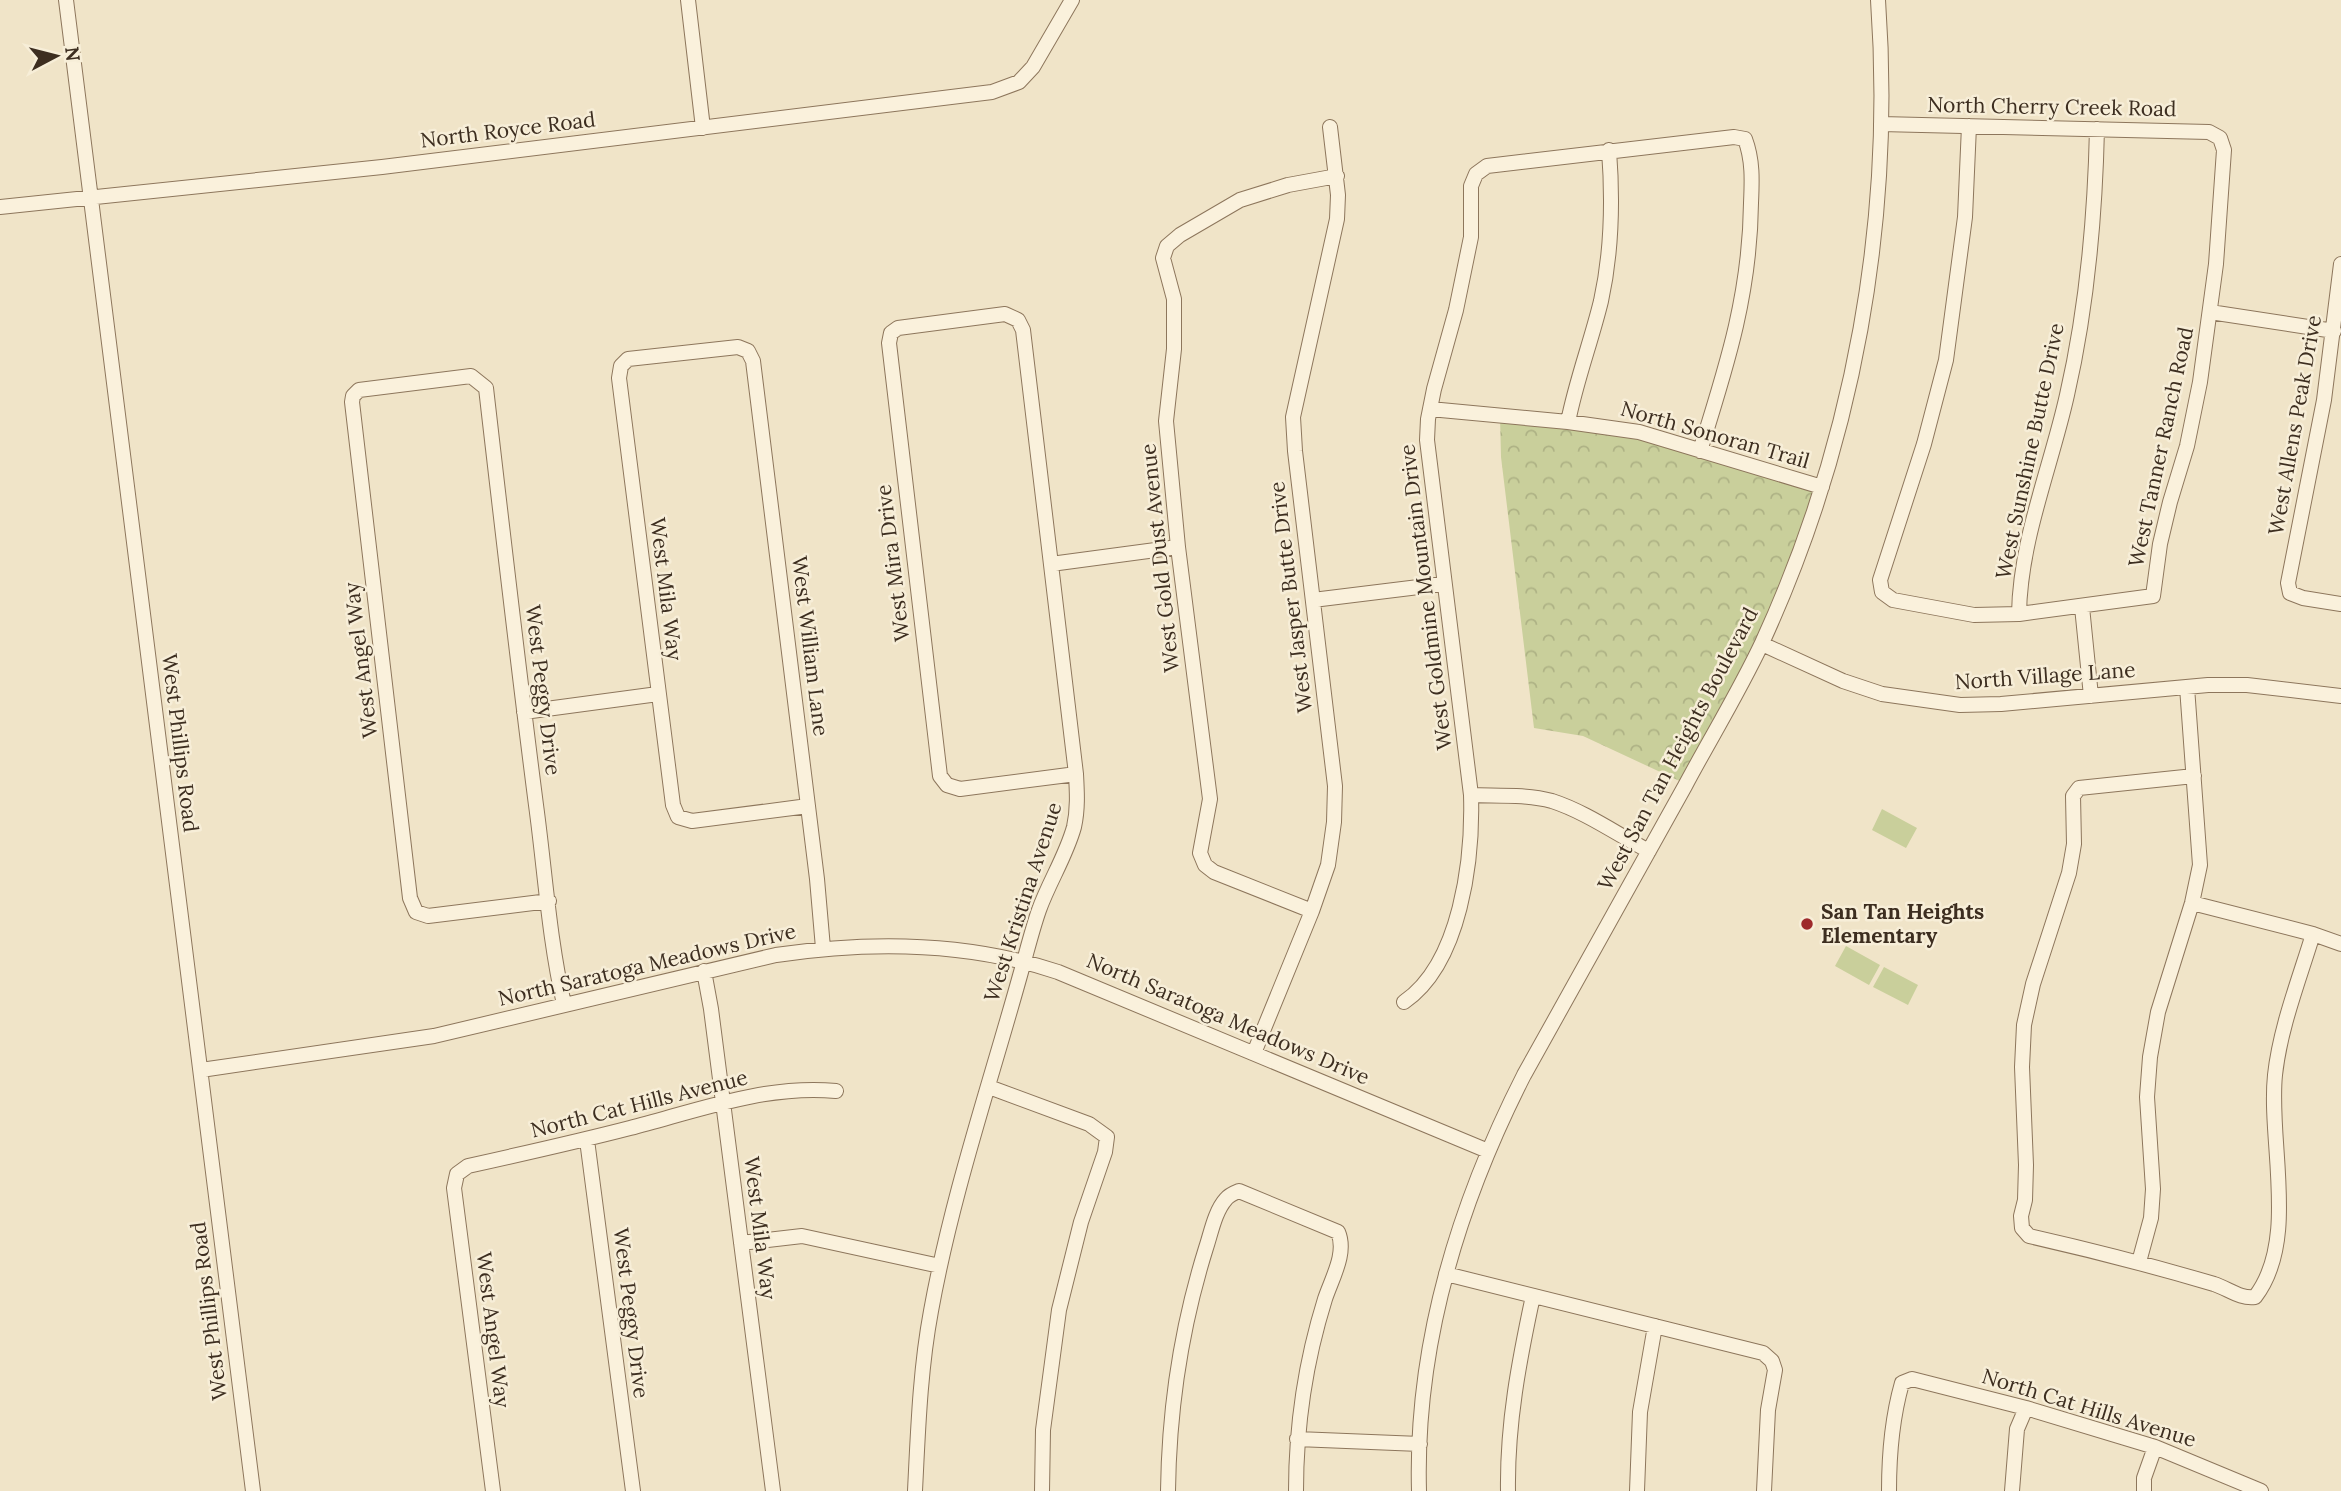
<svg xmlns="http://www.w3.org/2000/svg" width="2341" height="1491" viewBox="0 0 2341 1491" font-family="Lora,serif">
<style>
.forest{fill:url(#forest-crowns)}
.pitch{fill:#c9cf9b}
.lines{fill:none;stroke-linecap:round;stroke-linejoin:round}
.minor-casing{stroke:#8d765c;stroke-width:16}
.minor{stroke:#faf1dc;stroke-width:14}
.poi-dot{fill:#9e2a2b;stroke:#f7eed8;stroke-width:2.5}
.labels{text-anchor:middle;stroke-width:5;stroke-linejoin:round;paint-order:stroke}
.street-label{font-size:21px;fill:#3d2e20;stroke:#f7eed8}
.poi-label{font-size:21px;font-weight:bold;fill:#3d2e20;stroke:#f7eed8;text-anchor:start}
</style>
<defs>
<pattern id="forest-crowns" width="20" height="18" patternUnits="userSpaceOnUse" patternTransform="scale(1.75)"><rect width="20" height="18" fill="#c9cf9b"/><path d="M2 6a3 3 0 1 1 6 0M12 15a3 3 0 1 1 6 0" fill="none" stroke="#aeb285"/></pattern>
</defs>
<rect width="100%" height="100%" fill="#f0e4c8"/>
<path class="forest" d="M1500,416L1611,427L1822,487L1794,564L1686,784L1583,736L1534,728L1501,457Z"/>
<path class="pitch" d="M1882,809L1917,828L1906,848L1872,830Z
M1846,946L1880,965L1869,985L1835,966Z
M1884,967L1918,985L1908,1005L1873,987Z"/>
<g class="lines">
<g class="minor-casing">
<path id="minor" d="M66,0L253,1491
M688,0L703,128
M1881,124L2209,132L2220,138L2224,150L2216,264L2200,382L2187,446L2170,502L2160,544L2153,596L2019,614L1974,615L1893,600L1882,592L1880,580L1924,444L1946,360L1965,217L1969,126
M0,207L382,167L992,92L1019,82L1033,67L1072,0
M2341,264L2324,400L2288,583L2290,593L2303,598L2341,604
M2210,312L2334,331
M1430,409L1568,422L1639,432L1822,487
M1568,422C1576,381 1591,342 1601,301C1612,251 1613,202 1609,150
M1051,564L1178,547
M1313,600L1443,584
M2082,607L2091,696
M2019,614C2020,540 2051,467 2067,395C2087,308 2095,218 2097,129
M1762,644L1843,681L1882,694L1960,705L2001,704L2208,685H2247L2341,696
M524,712L658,694
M2194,776L2079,788L2073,796L2074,844L2069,873L2033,984L2024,1025L2022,1067L2026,1165L2025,1200L2021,1216L2022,1228L2029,1236C2091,1250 2153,1266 2214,1284C2229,1289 2240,1299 2255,1297C2299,1240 2268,1142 2275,1075C2280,1028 2299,980 2313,934
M1471,795C1497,796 1526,794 1552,801C1586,812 1618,835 1649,851
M808,806L692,821L678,817L673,805L619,378L621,366L628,359L738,347L748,351L753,361L817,879L823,948
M549,901L428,916L416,912L410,898L352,402L353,396L359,390L471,376L486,388C502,527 518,666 536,805C545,871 549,939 564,1004
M2192,903L2313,934L2341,944
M1312,911L1214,872L1205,865L1200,853L1210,799L1178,547L1166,421L1174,349V299L1163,258L1167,246L1180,235L1240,200L1288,185L1337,176
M704,971L711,1009L773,1491
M1404,1002C1461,963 1473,859 1471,795L1427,440L1428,419L1434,389L1456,310L1471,237V186L1476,174L1487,166L1734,137L1745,139C1753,160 1752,181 1751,203C1750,294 1727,365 1700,451
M1254,1053L1312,911L1328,865L1334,822L1335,786L1295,451L1293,417L1337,219L1338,195L1330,127
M201,1070L434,1036L776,955C869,941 968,942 1058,972L1488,1151
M989,1087L1089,1124L1107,1137L1105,1152L1081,1222L1059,1310L1043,1430L1042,1491
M587,1140L633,1491
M741,1243L802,1236L940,1266
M2139,1262L2151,1218L2153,1189L2147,1097L2150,1057L2158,1012L2192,903L2200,865L2187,687
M1446,1274L1763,1353L1772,1361L1775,1370L1768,1410L1764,1491
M1297,1439L1420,1444
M493,1491L454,1188L457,1174L468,1166C522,1154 576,1142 630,1128C696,1111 767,1084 836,1091
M915,1491C918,1431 920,1370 931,1311C952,1195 990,1084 1021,972C1027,951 1032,930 1039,910C1049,882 1066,856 1074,827C1078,809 1077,792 1076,774L1023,330L1018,320L1005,314L898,328L891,333L889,343L940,776L947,785L960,789L1076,774
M1168,1491C1169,1408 1181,1328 1206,1248C1211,1233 1215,1211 1226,1199C1229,1195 1234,1193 1239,1191L1338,1232C1347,1253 1332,1278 1325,1299C1305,1363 1296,1424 1296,1491
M1419,1491C1415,1345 1459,1203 1524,1075C1578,978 1632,882 1685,786C1710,739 1739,692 1762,643C1854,443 1894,220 1878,0
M1508,1491C1507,1424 1519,1361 1533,1296
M1637,1491L1640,1412L1655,1326
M1889,1491C1889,1454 1892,1418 1902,1383L1912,1379L2026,1408L2155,1447L2261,1491
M2012,1491L2017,1429L2026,1408
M2144,1491V1478L2155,1447"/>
</g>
<use href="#minor" class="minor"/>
</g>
<circle class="poi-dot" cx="1807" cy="924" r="7"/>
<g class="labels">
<g class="street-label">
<text transform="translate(2052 107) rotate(1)" y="7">North Cherry Creek Road</text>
<text transform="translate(508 130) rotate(-7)" y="7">North Royce Road</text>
<text transform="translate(2295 425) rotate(-80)" y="7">West Allens Peak Drive</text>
<text transform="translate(1715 435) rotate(16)" y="7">North Sonoran Trail</text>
<text transform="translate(2161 447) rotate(-78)" y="7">West Tanner Ranch Road</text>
<text transform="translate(2030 451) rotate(-78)" y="7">West Sunshine Butte Drive</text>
<text transform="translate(1160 558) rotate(-96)" y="7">West Gold Dust Avenue</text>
<text transform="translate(893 563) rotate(-97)" y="7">West Mira Drive</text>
<text transform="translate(666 589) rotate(83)" y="7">West Mila Way</text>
<text transform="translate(1291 597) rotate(-97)" y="7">West Jasper Butte Drive</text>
<text transform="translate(1426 597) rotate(-97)" y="7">West Goldmine Mountain Drive</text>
<text transform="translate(810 646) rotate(83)" y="7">West William Lane</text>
<text transform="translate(361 660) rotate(-97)" y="7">West Angel Way</text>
<text transform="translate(2045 676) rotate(-4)" y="7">North Village Lane</text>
<text transform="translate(543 690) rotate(83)" y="7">West Peggy Drive</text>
<text transform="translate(180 743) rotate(83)" y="7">West Phillips Road</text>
<text transform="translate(1678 749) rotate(-62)" y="7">West San Tan Heights Boulevard</text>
<text transform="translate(1023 902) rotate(-72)" y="7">West Kristina Avenue</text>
<text transform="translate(647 965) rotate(-13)" y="7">North Saratoga Meadows Drive</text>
<text transform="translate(1228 1019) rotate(23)" y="7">North Saratoga Meadows Drive</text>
<text transform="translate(639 1104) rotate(-14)" y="7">North Cat Hills Avenue</text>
<text transform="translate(760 1228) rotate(83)" y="7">West Mila Way</text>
<text transform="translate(209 1311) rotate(-97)" y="7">West Phillips Road</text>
<text transform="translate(631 1313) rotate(83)" y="7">West Peggy Drive</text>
<text transform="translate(493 1330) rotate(83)" y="7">West Angel Way</text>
<text transform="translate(2089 1408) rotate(17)" y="7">North Cat Hills Avenue</text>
</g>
<g class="poi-label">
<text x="1821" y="919">San Tan Heights<tspan x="1821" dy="24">Elementary</tspan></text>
</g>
</g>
<g transform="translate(56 56) rotate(83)" stroke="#f7eed8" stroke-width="5" paint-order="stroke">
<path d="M0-5L12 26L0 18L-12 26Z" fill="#3d2e20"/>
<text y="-10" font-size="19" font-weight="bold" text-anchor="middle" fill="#3d2e20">N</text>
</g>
</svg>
